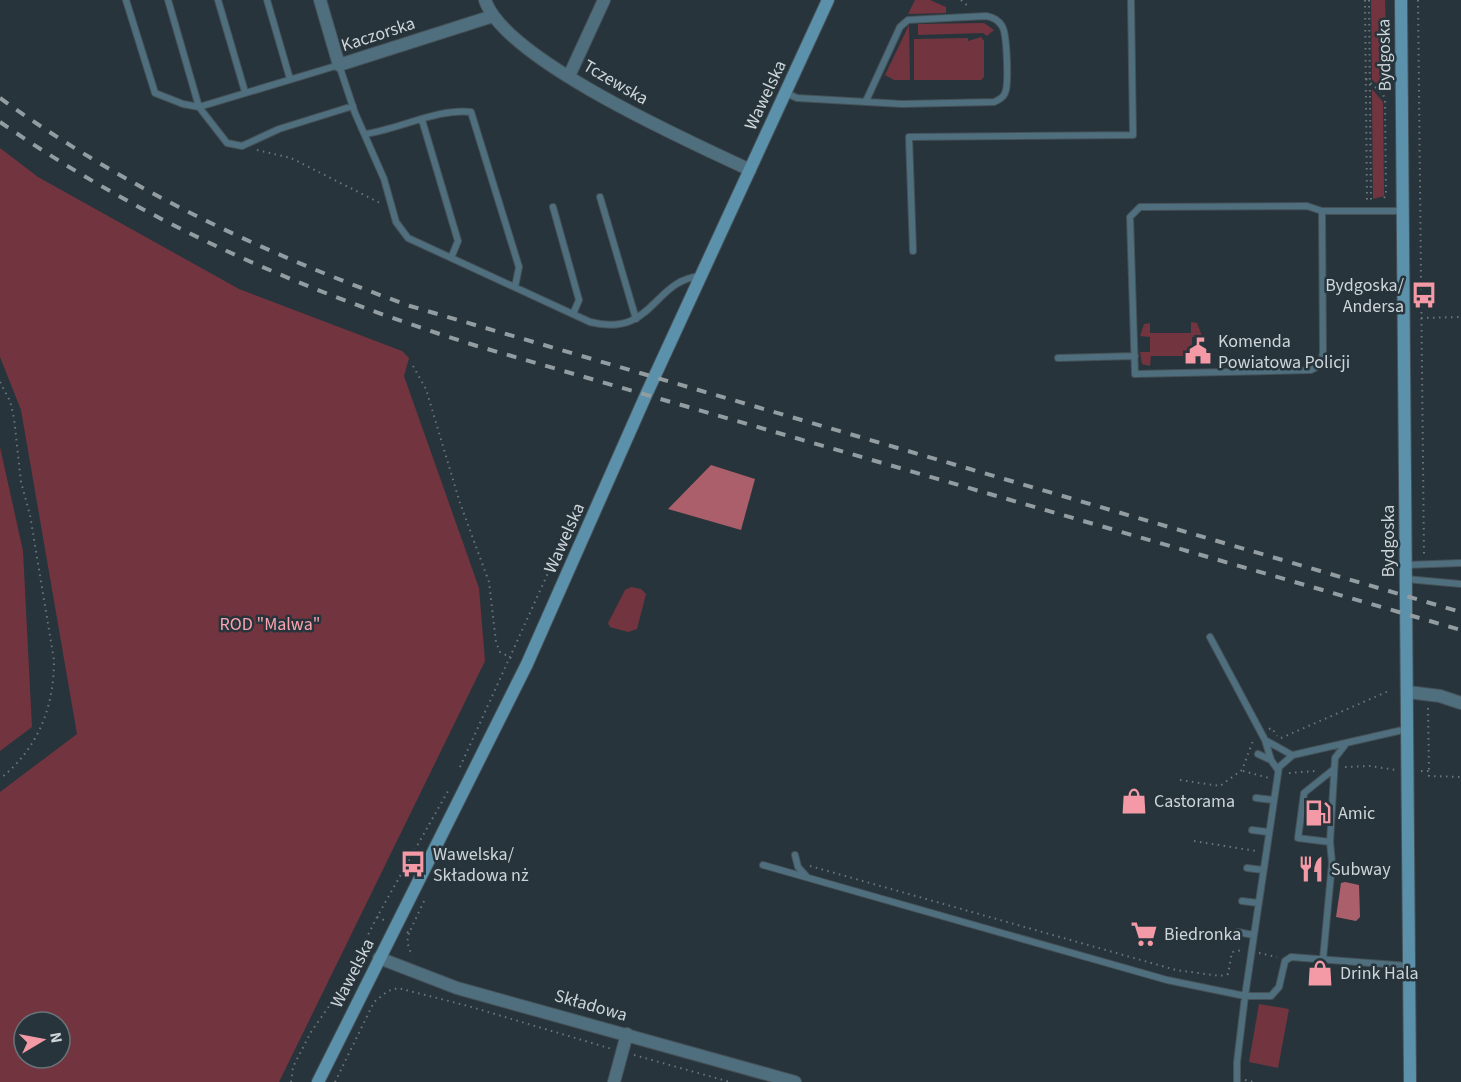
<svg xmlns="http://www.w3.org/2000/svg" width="1461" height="1082" viewBox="0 0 1461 1082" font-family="'Source Sans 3',sans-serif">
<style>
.green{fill:#72353f;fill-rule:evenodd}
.water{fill:#ab5f6a}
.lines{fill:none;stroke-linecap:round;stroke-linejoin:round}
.lane-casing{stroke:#455157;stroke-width:8}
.street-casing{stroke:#455157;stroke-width:14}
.secondary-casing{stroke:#455157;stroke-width:14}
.path{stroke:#6b767c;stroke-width:2;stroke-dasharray:1.5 4.5;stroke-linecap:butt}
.lane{stroke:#4f6f7f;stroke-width:6}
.street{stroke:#4f6f7f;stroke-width:12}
.secondary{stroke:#5c91ab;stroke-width:12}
.rail{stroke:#929ca1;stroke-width:4;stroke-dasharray:10 10;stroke-linecap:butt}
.labels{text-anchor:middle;stroke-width:5;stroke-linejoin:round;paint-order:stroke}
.street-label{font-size:18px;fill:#cdd5d9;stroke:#27343b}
.poi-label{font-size:18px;fill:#cdd5d9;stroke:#27343b;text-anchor:start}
.park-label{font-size:18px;fill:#fba4af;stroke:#27343b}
</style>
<rect width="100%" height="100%" fill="#27343b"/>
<path class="green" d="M915,0H930L946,7V13L908,14Z
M1371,0H1385L1388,92L1372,80Z
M984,23L994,30L987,36L983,33L918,35V24Z
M909,25L910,80H894L885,75Z
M981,37L984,41V77L981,80H914V39L968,38V41Z
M1372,89L1383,102L1384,192V196L1373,199Z
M0,148L38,177L239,289L402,351L409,358L404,376L479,588L485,661L279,1082H0V792L77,734L21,410L0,357ZM24,1022H60V1058H24Z
M1191,322L1197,323L1202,336L1192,337V352H1202L1199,364L1191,366V356H1151L1150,366L1142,364L1140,352H1150V337L1140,336L1144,324L1150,323V333H1191Z
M0,447L23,551L32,727L0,751Z
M631,587L641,589L646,594L637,629L628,632L610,627L608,623L625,590Z
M1259,1004L1289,1009L1278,1068L1249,1062Z"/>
<path class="water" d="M711,465L755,479L741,530L668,509Z
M1345,882L1359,885L1360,917L1356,921L1336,917L1341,883Z"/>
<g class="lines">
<g class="lane-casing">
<path id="lane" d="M126,0L155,93L183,104L199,107L339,65L355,113L384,179L396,222L408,238L590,322C654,338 652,280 701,276
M168,0L199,107L227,143L242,146L279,129L353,106
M218,0L245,92
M267,0L290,79
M786,93L797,98L902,104L994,102C999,100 1003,98 1005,93C1009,85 1007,33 1002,26C998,19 992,17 986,16L908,20L900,27L866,101
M422,120L458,241L451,258
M365,134C400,129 438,108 471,112L519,267L515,287
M600,197L636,319
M553,207L579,300L573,314
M1322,211L1323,352L1321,365L1311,370L1135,374L1130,217L1140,207L1307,206L1322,211H1403
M913,251L909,137L1133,135L1131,0
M1058,358L1135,356
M1406,565L1461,563
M1406,579L1461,584
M1210,637L1265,740L1271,760
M1265,740L1292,755
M1258,754L1271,760L1278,770
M1256,798L1273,800
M1252,830L1268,832
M1330,842L1298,838L1304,793L1334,769
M795,855L798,867L807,877
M763,865L1167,980L1245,996H1271L1279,987L1285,961L1291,957L1409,966
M1247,868L1263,870
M1242,901L1258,903
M1238,932L1253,935
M1323,959L1332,863L1330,842L1335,758L1345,745
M1237,1082V1062L1245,996L1279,767L1293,755L1407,729"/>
</g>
<g class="street-casing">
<path id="street" d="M320,0L339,65L493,16
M485,0C505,60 691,142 750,170
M569,76L604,0
M1408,692L1440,696L1461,703
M379,958L457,988L795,1082
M614,1082L627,1034"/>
</g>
<g class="secondary-casing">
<path id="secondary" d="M1401,0L1410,1082
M318,1082L527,664L646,395L828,0"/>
</g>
<path class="path" d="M961,0L970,8
M1365,0L1367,201
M1369,0L1371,201
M1418,0L1424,555
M1366,79L1383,94L1385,100L1386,195L1382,201
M257,150L291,158L380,203
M1421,318L1461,317
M413,366L426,389L460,503L489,582L496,642L500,652L515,660
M0,382L10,401L14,418L21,482L30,515L54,660C54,708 38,748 0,779
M1428,708L1429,771
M1269,729L1272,728L1277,736
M1281,738L1391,690
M460,767L578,507L584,505
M1345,767L1370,766L1396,770
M1243,771L1269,778
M1421,771H1429V776L1461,777
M1289,773L1316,771
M1180,780L1220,786L1242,770L1254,738
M1194,841L1256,851
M810,866L1176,970L1220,976L1228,974L1232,952L1242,950
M377,917L386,921
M407,932L409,933L426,897
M409,933L407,942L412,956
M1259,953L1277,957
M634,1055L730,1082
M1245,1080L1254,1082
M291,1082L293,1067L311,1032L341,989L377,917L448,791
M335,1082L374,1002L388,991L398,988L468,1006L612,1049"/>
<use href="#lane" class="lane"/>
<use href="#street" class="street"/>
<use href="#secondary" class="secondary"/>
<path class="rail" d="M0,98C126,189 265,254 410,306L1461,612
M0,122C149,225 305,292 477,346L1461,630"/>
</g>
<defs>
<g id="bus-bare" transform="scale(2.07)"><path d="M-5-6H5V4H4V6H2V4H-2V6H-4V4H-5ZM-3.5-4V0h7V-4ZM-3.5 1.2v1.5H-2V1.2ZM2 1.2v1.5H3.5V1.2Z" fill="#f49aa6" stroke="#27343b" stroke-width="2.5" paint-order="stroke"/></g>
<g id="civic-bare" transform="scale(2.07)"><path d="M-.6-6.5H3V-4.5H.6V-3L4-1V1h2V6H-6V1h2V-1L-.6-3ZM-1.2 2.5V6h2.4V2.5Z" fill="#f49aa6" stroke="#27343b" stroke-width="2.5" paint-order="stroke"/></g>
<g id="shop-bare" transform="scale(2.07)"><path d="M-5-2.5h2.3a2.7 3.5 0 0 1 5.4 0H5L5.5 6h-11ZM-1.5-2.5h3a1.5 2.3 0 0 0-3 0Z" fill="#f49aa6" stroke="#27343b" stroke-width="2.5" paint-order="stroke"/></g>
<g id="fuel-bare" transform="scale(2.07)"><path d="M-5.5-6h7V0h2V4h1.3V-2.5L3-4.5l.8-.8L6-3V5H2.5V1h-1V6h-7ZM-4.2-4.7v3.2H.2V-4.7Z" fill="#f49aa6" stroke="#27343b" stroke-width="2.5" paint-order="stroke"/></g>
<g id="restaurant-bare" transform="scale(2.07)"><path d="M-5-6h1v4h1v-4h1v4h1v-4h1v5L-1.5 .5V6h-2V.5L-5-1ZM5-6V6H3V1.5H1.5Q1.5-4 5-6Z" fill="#f49aa6" stroke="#27343b" stroke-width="2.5" paint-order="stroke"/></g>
<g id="supermarket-bare" transform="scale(2.07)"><path d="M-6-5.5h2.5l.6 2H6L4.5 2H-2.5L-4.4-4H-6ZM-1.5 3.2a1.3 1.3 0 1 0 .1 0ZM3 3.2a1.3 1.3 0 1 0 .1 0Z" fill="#f49aa6" stroke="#27343b" stroke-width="2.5" paint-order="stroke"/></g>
</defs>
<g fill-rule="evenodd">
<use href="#bus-bare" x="1424" y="295"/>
<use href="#civic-bare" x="1198" y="351"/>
<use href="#shop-bare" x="1134" y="801"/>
<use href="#fuel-bare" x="1318" y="813"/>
<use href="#bus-bare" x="413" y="864"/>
<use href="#restaurant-bare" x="1311" y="869"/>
<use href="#supermarket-bare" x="1144" y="934"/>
<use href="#shop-bare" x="1320" y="973"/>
</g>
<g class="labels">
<g class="street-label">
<text transform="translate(378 34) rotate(-18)" y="6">Kaczorska</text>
<text transform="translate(1384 55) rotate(-91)" y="6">Bydgoska</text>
<text transform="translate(616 82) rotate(30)" y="6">Tczewska</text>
<text transform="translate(765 95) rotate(-65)" y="6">Wawelska</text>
<text transform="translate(564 538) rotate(-66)" y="6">Wawelska</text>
<text transform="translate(1388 541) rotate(-90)" y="6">Bydgoska</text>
<text transform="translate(352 973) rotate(-63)" y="6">Wawelska</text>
<text transform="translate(591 1005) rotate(16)" y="6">Składowa</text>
</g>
<g class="poi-label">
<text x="1404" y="291" text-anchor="end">Bydgoska/<tspan x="1404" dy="21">Andersa</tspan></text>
<text x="1218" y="347">Komenda<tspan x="1218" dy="21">Powiatowa Policji</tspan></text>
<text x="1154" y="807">Castorama</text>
<text x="1338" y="819">Amic</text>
<text x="433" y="860">Wawelska/<tspan x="433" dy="21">Składowa nż</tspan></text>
<text x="1331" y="875">Subway</text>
<text x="1164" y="940">Biedronka</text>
<text x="1340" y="979">Drink Hala</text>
</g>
<g class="park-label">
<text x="270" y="630">ROD "Malwa"</text>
</g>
</g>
<g transform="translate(42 1040) rotate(80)"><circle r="28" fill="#27343b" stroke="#69747a" stroke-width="1.5"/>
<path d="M0-4.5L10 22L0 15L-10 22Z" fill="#f49aa6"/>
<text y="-9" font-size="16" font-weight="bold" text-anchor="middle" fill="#cdd5d9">N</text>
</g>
</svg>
